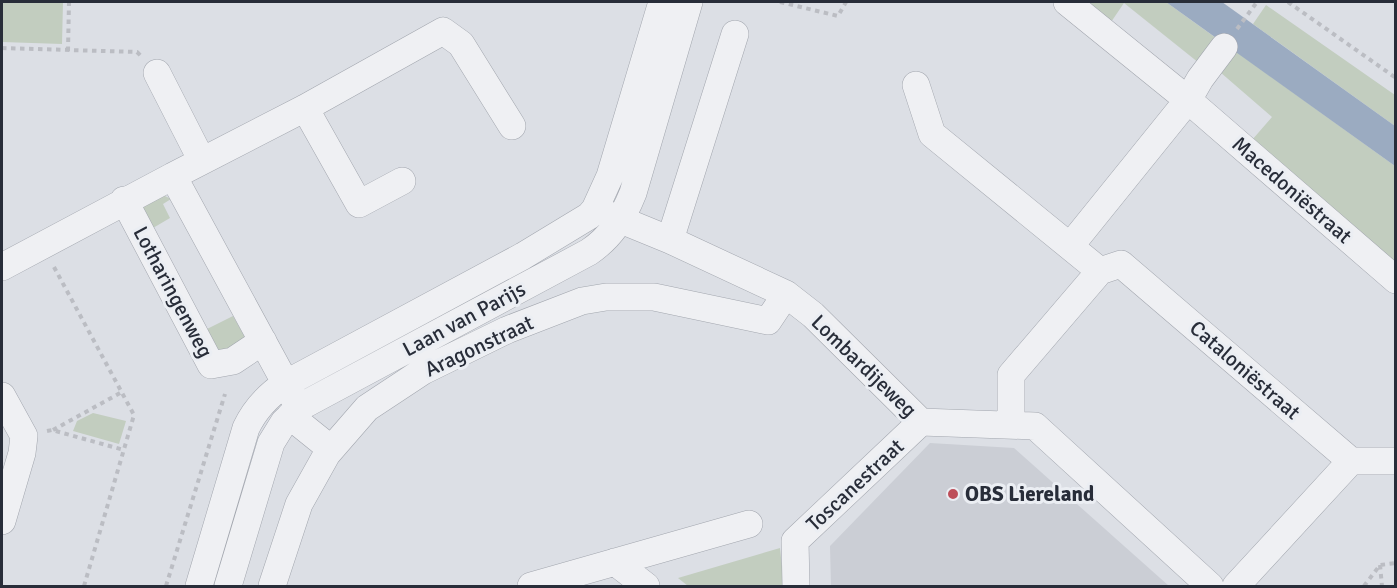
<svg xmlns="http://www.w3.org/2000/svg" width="1397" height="588" viewBox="0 0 1397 588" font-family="Signika,sans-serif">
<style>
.built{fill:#cbced5}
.green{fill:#c2cdbf}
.water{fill:#9babc1}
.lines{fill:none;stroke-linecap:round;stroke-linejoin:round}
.minor-casing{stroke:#a2a6ae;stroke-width:28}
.path{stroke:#bbbdc3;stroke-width:4;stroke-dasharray:4.5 4.5;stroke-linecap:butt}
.minor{stroke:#eff0f3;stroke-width:27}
.poi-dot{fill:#bd4e59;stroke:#ebeef3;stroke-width:2}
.labels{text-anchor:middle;stroke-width:6;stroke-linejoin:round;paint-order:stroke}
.street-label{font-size:21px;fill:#282d39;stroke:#ebeef3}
.poi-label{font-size:21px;font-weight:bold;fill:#282d39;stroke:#ebeef3;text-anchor:start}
</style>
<rect width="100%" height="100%" fill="#dcdfe5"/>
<path class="built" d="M930,443L1014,448L1169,586H831L830,546Z"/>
<path class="green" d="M2,2H63L62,44L2,42Z
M1073,2H1166L1216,38L1199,63L1124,3L1107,28Z
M1266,5L1395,95V126L1253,24Z
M1234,50L1395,166V265L1252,140L1272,117L1220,72Z
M157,192L171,199L163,204L170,218L153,228L139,203Z
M233,316L245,337L244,341L221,352L217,351L205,330Z
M93,413L126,421L119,444L73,431L77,421Z
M780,548L784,586H688L678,578Z"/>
<path class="water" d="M1166,2H1222L1395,126V166Z"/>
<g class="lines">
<g class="minor-casing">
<path id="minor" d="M1067,2L1188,100L1396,280
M157,73L202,161
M916,85L932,134L1100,271L1011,375V424
M305,108L359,204L402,181
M173,176L305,108L443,31L461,44L512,126
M124,200L211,365L233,361L263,341
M604,213L670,240L786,294L813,315L921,422L1035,426L1210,586
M670,240L735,34
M1071,245L1188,100L1200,79L1224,47
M2,267L173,176L293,397
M1100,271L1121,264L1351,461H1396
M2,396L24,436L22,453L2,521
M290,416L331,449
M615,562L646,586
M199,586L246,428C255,409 267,396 285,384L523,256L589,216L595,209L610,176L662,2
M228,586L271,443L284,422L300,407L589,252C611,237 623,218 633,193L689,2
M272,586L299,504L327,454L367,408L423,371L507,330L582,301L606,297H654L768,321L786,294
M531,586L749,524
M796,586L795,541L921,422
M1236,586L1351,461"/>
</g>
<path class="path" d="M780,2L838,16L846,2
M1288,2L1396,78
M1237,29L1257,2
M2,48L137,52L142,57
M68,51L69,2
M54,267L134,415L84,586
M53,430L122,392
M47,431L52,430L124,450
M1380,565L1382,586
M166,586L225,394
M1364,586L1380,565L1396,563"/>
<use href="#minor" class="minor"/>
</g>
<circle class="poi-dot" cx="953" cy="494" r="6"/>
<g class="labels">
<g class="street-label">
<text transform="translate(1292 190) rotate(41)" y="7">Macedoniëstraat</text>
<text transform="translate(173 292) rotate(62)" y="7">Lotharingenweg</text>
<text transform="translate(464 319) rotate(-28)" y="7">Laan van Parijs</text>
<text transform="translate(479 346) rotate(-25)" y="7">Aragonstraat</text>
<text transform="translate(864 366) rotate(44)" y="7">Lombardijeweg</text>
<text transform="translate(1245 370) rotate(41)" y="7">Cataloniëstraat</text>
<text transform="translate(855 485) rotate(-43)" y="7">Toscanestraat</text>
</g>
<g class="poi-label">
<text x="965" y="501">OBS Liereland</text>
</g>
</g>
<rect width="1397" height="588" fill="none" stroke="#282d39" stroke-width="6"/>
</svg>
